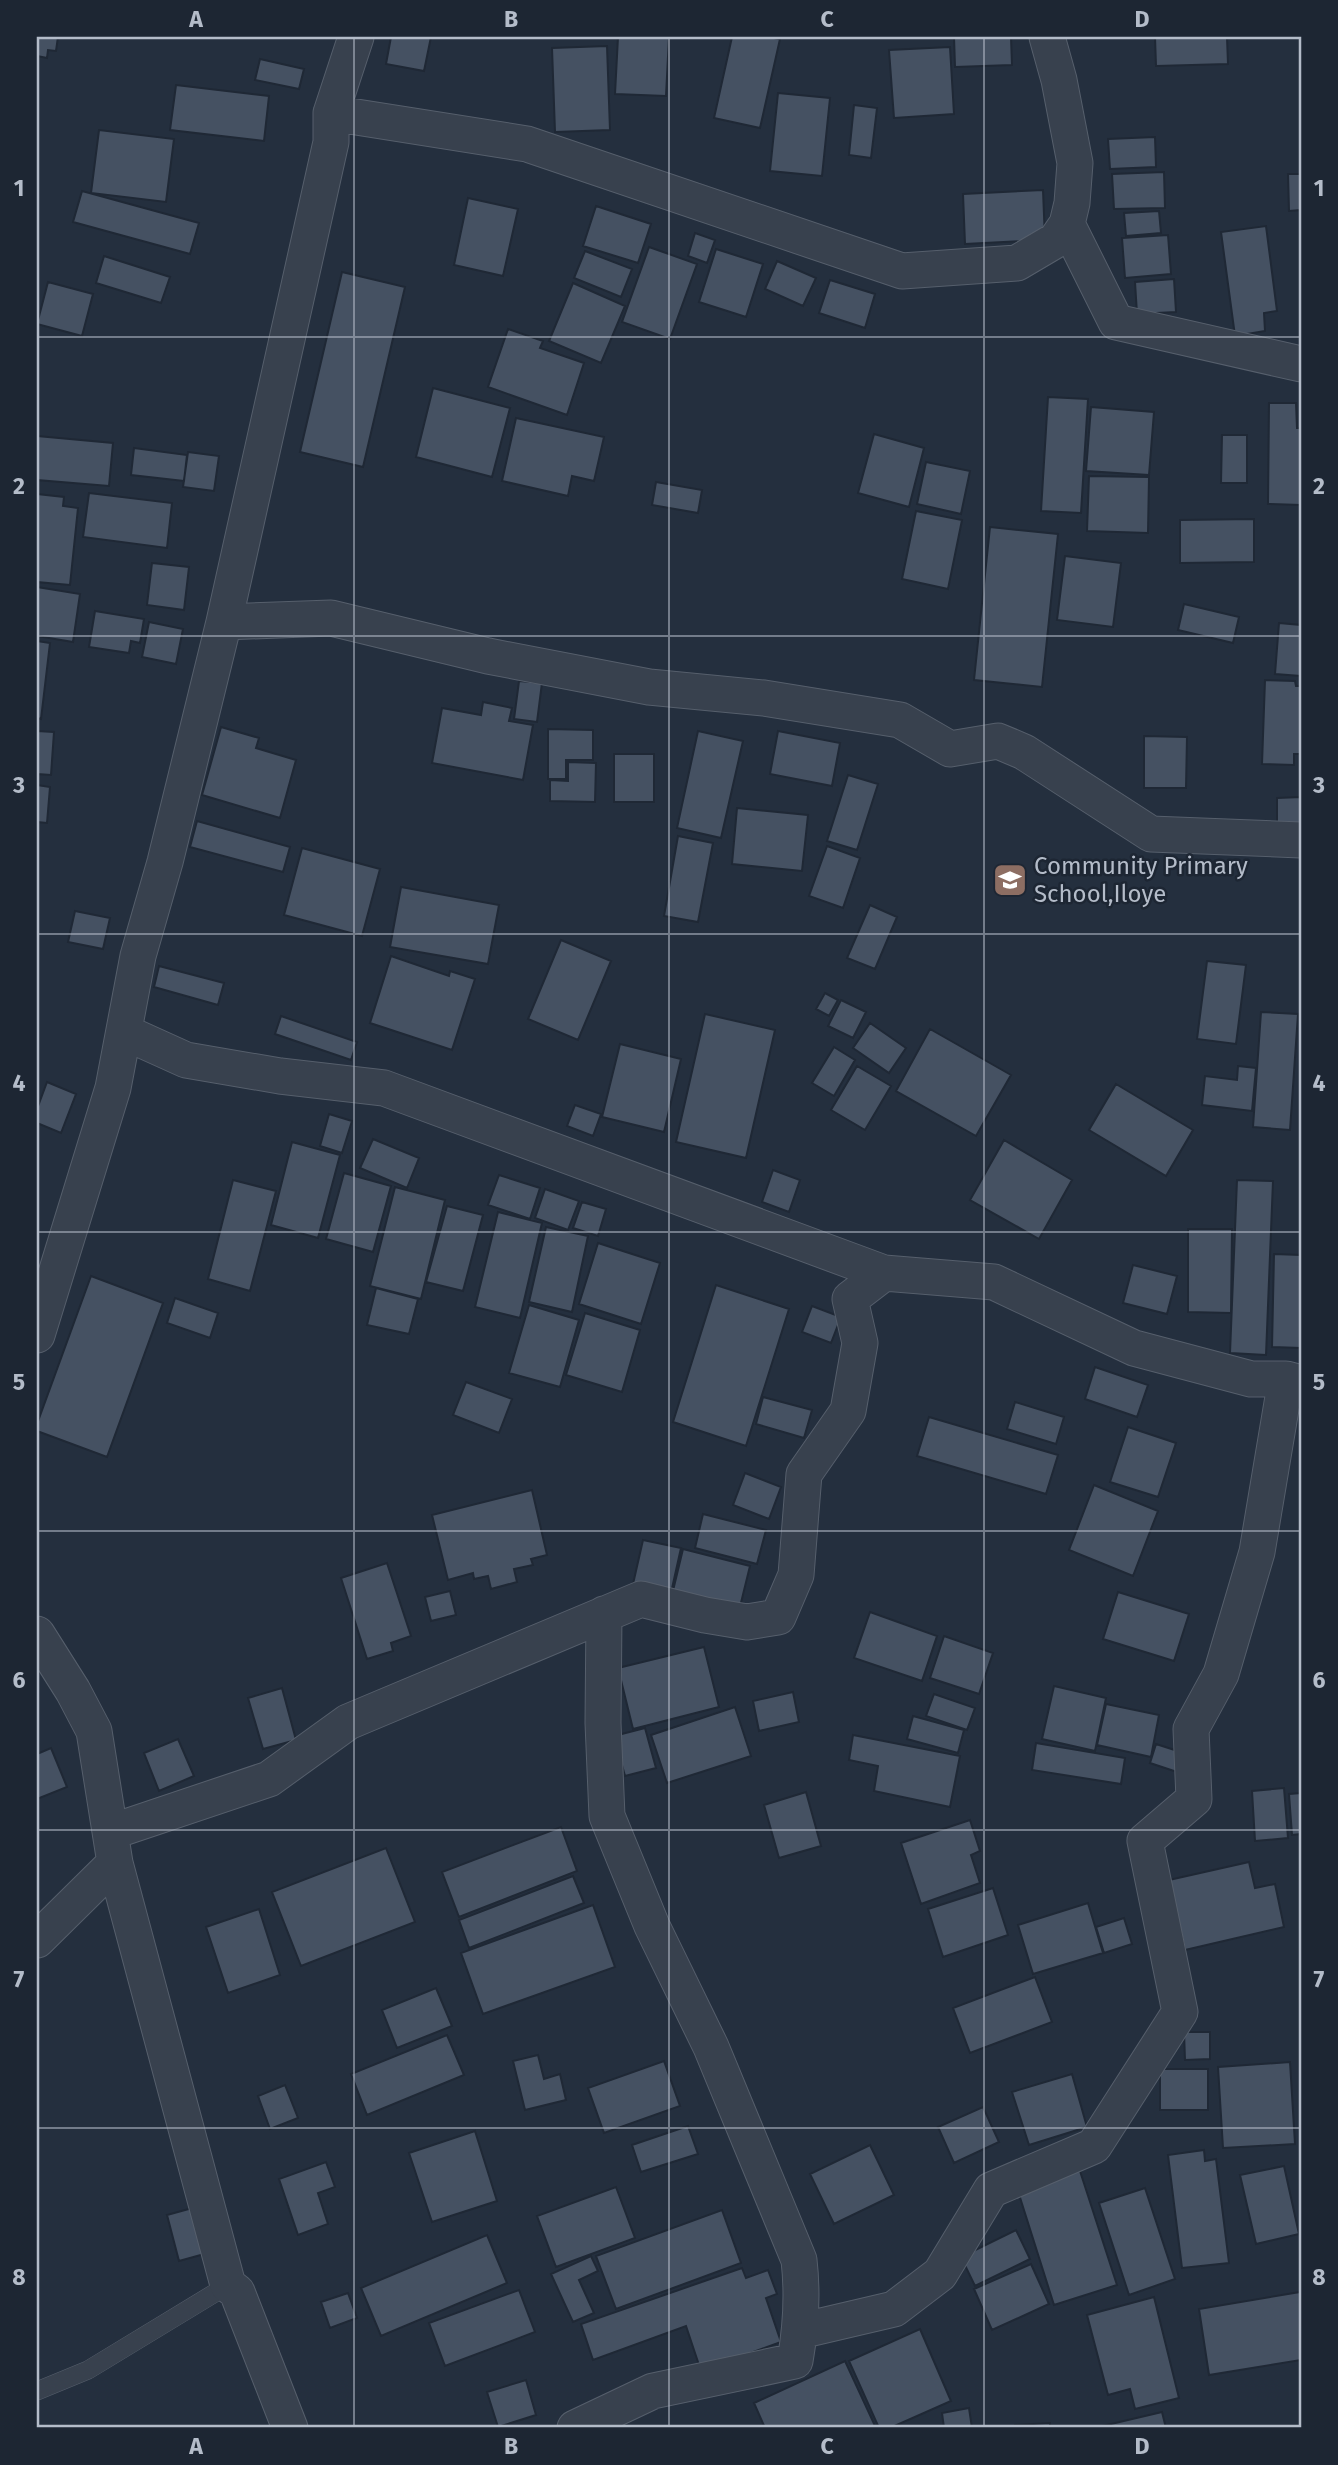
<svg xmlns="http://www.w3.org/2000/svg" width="1338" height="2465" viewBox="0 0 1338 2465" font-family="'Fira Sans',sans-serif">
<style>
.building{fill:#455162;stroke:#1f2835;stroke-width:2}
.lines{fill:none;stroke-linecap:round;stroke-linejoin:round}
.lane-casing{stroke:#565f6c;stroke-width:19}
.street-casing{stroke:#565f6c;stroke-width:37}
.lane{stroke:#38414e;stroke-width:18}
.street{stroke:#38414e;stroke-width:35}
.grid{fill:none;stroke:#b4bcc9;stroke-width:2;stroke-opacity:0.55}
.labels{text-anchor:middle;stroke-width:5;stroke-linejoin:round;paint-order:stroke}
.poi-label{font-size:24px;fill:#b4bcc9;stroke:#1d2633;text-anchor:start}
.neatline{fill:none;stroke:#b4bcc9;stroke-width:2.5}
.grid-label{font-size:23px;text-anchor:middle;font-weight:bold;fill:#b4bcc9}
</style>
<rect width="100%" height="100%" fill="#242f3e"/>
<path class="building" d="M37,37H58L56,51L48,50L47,58L37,56Z
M391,37H431L424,71L386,64Z
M618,37H669L666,96L615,94Z
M732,37H768L780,39L760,128L714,118Z
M954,37H1011L1012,65L955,67Z
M1155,37H1227L1228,64L1156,66Z
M607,46L610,130L555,132L552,48Z
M950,47L954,114L894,118L889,50Z
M260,59L304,69L299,89L255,80Z
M176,85L269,96L264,141L170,130Z
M778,93L830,98L822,176L770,171Z
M854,105L877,108L871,158L849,155Z
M99,130L174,139L166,202L91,193Z
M1155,137L1156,167L1110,169L1108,139Z
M1164,172L1165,208L1114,209L1112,174Z
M1288,174H1301V210L1289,211Z
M1043,190L1045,240L965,244L963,194Z
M82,191L199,223L190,254L73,222Z
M468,198L518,209L503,276L454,265Z
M596,206L651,224L638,263L583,246Z
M1159,211L1161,233L1126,236L1124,213Z
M1266,226L1277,311L1264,313L1265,331L1235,336L1221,232Z
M695,233L715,240L707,263L688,256Z
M1168,235L1171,274L1125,278L1122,238Z
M649,247L697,264L670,339L622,322Z
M716,249L763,264L746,317L699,302Z
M585,251L632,269L621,297L574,278Z
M104,256L170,277L161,303L96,283Z
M777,261L816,278L803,306L765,289Z
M342,272L405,287L363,467L300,452Z
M1174,279L1176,312L1137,314L1135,282Z
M830,280L875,294L865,328L819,313Z
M48,282L93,294L82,336L37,324Z
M573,283L625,306L601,363L549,341Z
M508,329L543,341L540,348L584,363L567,415L488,387Z
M433,388L510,408L492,477L416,457Z
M1048,397L1088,399L1081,513L1041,511Z
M1269,403H1296L1297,428H1301V505L1268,504Z
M1091,407L1154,412L1149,475L1086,471Z
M516,418L604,437L594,481L572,476L568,496L502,481Z
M874,434L924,448L909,507L858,493Z
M1222,435H1247V483H1221Z
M37,436L113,443L109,486L37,480Z
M134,448L187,455L184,481L131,475Z
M188,452L219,456L214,491L183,487Z
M926,462L970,471L961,514L917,504Z
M1089,476L1149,477L1148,533L1087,531Z
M656,482L702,490L698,513L652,505Z
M89,493L172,503L167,548L83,537Z
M37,494L64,497L63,506L78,508L70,585L37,582Z
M916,511L962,520L948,589L902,579Z
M1254,519V562L1180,563V520Z
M990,527L1058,534L1042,687L974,680Z
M1065,556L1121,563L1113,627L1057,620Z
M152,563L189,567L184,610L147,605Z
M37,587L80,594L73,642L37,636Z
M1184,604L1239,617L1233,643L1178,630Z
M95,611L144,619L140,643L131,641L129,653L89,647Z
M149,622L183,629L176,664L142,657Z
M1279,623L1301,625V676L1275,674Z
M37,641L50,643L41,719L37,718Z
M1265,680L1295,681L1296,686H1301V754H1294V765L1262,764Z
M519,681L542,683L537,722L514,719Z
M483,702L512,708L509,721L533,725L523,780L432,763L442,708L481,715Z
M221,727L259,738L256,748L296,760L280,818L202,795Z
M548,729L593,730V760H566V779H548Z
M37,731L54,732L51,775L37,774Z
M698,731L743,741L721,838L677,828Z
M778,731L840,743L832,786L770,774Z
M1144,736L1187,737L1186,788H1144Z
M614,754H654V802H614Z
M568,762L596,763L595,802L550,801V780L568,781Z
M848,775L878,784L857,850L827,841Z
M37,785L50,787L47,823L37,822Z
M1301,797V833H1277V798Z
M737,808L808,815L802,871L732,864Z
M197,821L290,847L283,872L190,847Z
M678,836L713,843L698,922L664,916Z
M827,846L860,858L843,908L809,896Z
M302,848L380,869L362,936L284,915Z
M401,887L499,905L488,964L390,947Z
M870,905L897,917L875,969L847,958Z
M75,911L110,918L103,949L68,942Z
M561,940L611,961L578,1040L528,1019Z
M391,956L449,976L450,971L475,979L452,1050L370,1023Z
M1207,961L1246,965L1236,1044L1197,1039Z
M159,966L224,983L218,1005L154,987Z
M825,993L838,1000L829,1016L816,1009Z
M841,1000L866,1012L853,1038L828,1026Z
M1261,1012L1298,1014L1290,1130L1253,1127Z
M705,1014L775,1030L746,1158L676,1142Z
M281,1016L357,1042L351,1060L275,1034Z
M870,1023L906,1048L889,1073L853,1048Z
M930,1029L1011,1075L976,1136L896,1091Z
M620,1044L681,1059L664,1132L602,1117Z
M834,1047L855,1060L834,1096L812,1083Z
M857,1066L891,1086L865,1130L831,1110Z
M1238,1066L1256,1068L1252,1111L1202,1105L1205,1076L1237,1080Z
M47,1082L76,1094L61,1133L37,1123V1109Z
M1116,1084L1193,1130L1166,1176L1089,1130Z
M575,1105L601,1114L593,1136L567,1126Z
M329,1114L352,1121L342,1153L320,1146Z
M373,1139L419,1158L407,1188L360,1168Z
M1004,1140L1072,1180L1039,1239L970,1200Z
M292,1142L340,1155L318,1238L271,1225Z
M773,1170L800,1180L789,1212L762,1202Z
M344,1173L391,1186L373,1252L326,1239Z
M499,1175L540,1188L530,1219L488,1205Z
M233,1180L276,1191L250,1291L208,1279Z
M1237,1180L1273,1181L1266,1355L1230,1353Z
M395,1187L445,1200L421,1299L370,1286Z
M545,1189L579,1201L568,1230L535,1218Z
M582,1202L606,1209L598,1236L573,1228Z
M447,1206L483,1215L463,1291L426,1282Z
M498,1212L542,1223L520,1318L475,1307Z
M546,1227L588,1236L572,1312L529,1302Z
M1188,1229H1232L1231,1313L1188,1312Z
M598,1243L660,1263L641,1324L579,1304Z
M1274,1254L1301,1255V1348L1272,1347Z
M1133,1265L1177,1276L1167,1314L1123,1303Z
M91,1276L163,1303L107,1457L37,1431V1424Z
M716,1285L789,1309L746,1446L673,1422Z
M376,1288L418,1299L409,1334L367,1325Z
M175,1298L218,1313L210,1338L167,1323Z
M529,1305L579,1320L560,1387L509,1373Z
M812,1306L841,1317L831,1343L802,1332Z
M585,1313L640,1330L622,1392L566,1375Z
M1095,1367L1148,1385L1137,1417L1085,1399Z
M466,1382L512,1399L499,1433L453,1415Z
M763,1397L812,1410L804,1438L756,1424Z
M1015,1402L1064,1417L1056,1444L1007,1429Z
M929,1417L1058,1455L1046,1494L917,1456Z
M1128,1427L1176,1443L1158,1497L1110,1482Z
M745,1473L781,1487L769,1519L733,1505Z
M1094,1485L1158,1511L1133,1576L1069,1550Z
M532,1490L547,1555L531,1559L533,1565L514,1569L517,1582L491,1589L488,1576L474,1579L473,1573L448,1580L432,1515Z
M703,1514L766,1530L757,1564L695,1548Z
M643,1540L681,1548L671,1593L633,1584Z
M683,1549L750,1566L738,1615L671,1599Z
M387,1563L411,1636L391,1643L393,1651L367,1659L341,1578Z
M450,1591L456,1615L431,1621L425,1597Z
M1118,1592L1189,1614L1174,1661L1103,1639Z
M870,1612L937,1636L922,1681L854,1658Z
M944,1636L993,1653L979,1694L930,1678Z
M704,1647L719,1707L633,1729L618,1668Z
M1054,1686L1106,1698L1095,1751L1042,1739Z
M282,1688L296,1740L263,1749L248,1698Z
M793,1692L799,1722L759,1731L753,1701Z
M934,1694L975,1708L967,1730L926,1716Z
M1106,1704L1159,1715L1151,1757L1097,1745Z
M735,1707L751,1756L667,1783L651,1735Z
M913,1716L964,1730L958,1753L907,1739Z
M645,1728L656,1768L625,1776L614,1736Z
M853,1735L960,1756L950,1807L874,1791L878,1766L849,1760Z
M178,1739L194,1776L159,1791L144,1753Z
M1036,1743L1125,1758L1121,1784L1032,1770Z
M1156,1744L1187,1754L1180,1773L1150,1763Z
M51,1748L67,1787L37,1799V1754Z
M1284,1788L1288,1838L1255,1841L1252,1791Z
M806,1792L821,1846L779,1858L764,1805Z
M1301,1793V1834L1292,1835L1289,1794Z
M970,1820L980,1851L971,1855L980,1883L921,1904L901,1843Z
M561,1827L577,1871L459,1917L442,1872Z
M386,1848L415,1922L301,1966L272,1892Z
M1249,1862L1255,1888L1275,1884L1284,1927L1185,1950L1169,1880Z
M573,1876L584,1903L469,1948L459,1920Z
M993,1888L1008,1935L943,1957L928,1909Z
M1088,1903L1103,1953L1033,1974L1018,1925Z
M593,1905L615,1967L483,2014L461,1953Z
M259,1909L280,1975L228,1993L206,1927Z
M1124,1918L1132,1944L1104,1953L1096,1927Z
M1035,1977L1052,2022L970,2053L953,2008Z
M436,1988L452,2026L397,2048L382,2010Z
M1184,2032H1210V2059L1185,2060Z
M447,2035L464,2075L367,2115L351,2074Z
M538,2055L544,2079L560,2074L566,2100L525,2110L513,2061Z
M664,2061L680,2106L604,2133L588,2088Z
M1290,2062L1295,2144L1223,2148L1218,2067Z
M1160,2069H1208V2110H1160Z
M1072,2074L1087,2127L1029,2145L1012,2092Z
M285,2085L298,2118L270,2129L258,2096Z
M983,2107L999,2142L954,2163L938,2127Z
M688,2126L698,2154L641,2172L632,2145Z
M475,2131L497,2201L432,2222L409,2153Z
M870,2145L894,2195L834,2224L810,2174Z
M1204,2150L1205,2161L1216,2159L1229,2263L1182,2268L1168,2155Z
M326,2162L335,2187L318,2193L328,2224L298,2235L279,2179Z
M1284,2166L1299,2234L1256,2244L1240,2175Z
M1079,2168L1117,2285L1054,2305L1017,2188Z
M616,2187L635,2238L556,2267L537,2216Z
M1145,2188L1175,2279L1129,2295L1099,2203Z
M196,2207L208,2253L179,2261L167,2215Z
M722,2210L741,2263L616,2309L596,2256Z
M1016,2230L1030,2259L975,2286L961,2257Z
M487,2235L507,2283L381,2336L361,2288Z
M591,2256L598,2271L579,2280L594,2313L573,2322L551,2274Z
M1031,2264L1049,2304L992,2330L974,2289Z
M742,2268L746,2278L768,2270L777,2294L766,2298L781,2342L701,2371L686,2326L593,2360L581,2324Z
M519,2290L535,2332L445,2366L429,2323Z
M1300,2292L1301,2360L1209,2375L1199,2309Z
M348,2293L357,2318L330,2328L321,2302Z
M1154,2297L1179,2398L1135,2409L1130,2389L1108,2395L1087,2315Z
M920,2329L951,2401L890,2428H879L849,2361Z
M845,2361L876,2428H765L754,2403Z
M526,2380L536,2415L498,2427L487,2392Z
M969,2408L972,2428H944L942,2413Z
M1162,2412L1166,2428H1094Z
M1050,2423V2428H1015V2425Z"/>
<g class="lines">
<g class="lane-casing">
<path id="lane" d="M37,2391L88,2370L228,2285"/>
</g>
<g class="street-casing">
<path id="street" d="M331,113L527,144L902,271L1017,263L1056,240L1067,224L1072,203L1075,163L1059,80L1047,37
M1067,224L1116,322L1301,364
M224,622L331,618L488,656L649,687L764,698L900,720L950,749L998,741L1024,752L1151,834L1301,840
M124,1032L186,1060L280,1076L384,1088L884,1273
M37,1335L113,1088L138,956L165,862L224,622L331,142V113L356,37
M37,1634L73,1691L94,1731L115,1863L228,2285L237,2292L290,2428
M111,1832L269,1779L348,1722L641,1599L705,1615L747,1622L778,1617L796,1575L804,1474L848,1411L860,1343L850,1299L884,1273L994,1282L1134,1348L1251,1379H1286L1301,1383
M37,1940L115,1863
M800,2331L894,2309L940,2274L991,2190L1094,2146L1180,2012L1145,1841L1194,1799L1191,1729L1221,1674L1257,1552L1286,1379
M575,2428L653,2391L795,2361C801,2327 803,2295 799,2260L711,2047L652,1926L607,1816L603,1723L604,1614"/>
</g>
<use href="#lane" class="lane"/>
<use href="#street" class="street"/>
</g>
<path class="grid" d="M354,37V2428M669,37V2428M984,37V2428M37,337H1301M37,636H1301M37,934H1301M37,1232H1301M37,1531H1301M37,1830H1301M37,2128H1301"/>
<defs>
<g id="school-square" transform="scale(1.75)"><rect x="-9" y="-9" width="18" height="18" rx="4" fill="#8d6e63" stroke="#1d2633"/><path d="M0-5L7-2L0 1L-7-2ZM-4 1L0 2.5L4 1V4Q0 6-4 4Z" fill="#fff"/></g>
</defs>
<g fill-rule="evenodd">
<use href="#school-square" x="1010" y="880"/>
</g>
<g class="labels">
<g class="poi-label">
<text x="1034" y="874">Community Primary<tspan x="1034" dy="28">School,Iloye</tspan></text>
</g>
</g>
<rect width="1338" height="2465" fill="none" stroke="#1d2633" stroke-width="77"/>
<rect x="38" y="38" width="1262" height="2388" class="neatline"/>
<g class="grid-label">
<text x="196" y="27">A</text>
<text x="511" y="27">B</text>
<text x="827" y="27">C</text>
<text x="1142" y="27">D</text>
<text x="19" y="196">1</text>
<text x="1319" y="196">1</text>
<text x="19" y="494">2</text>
<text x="1319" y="494">2</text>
<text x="19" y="793">3</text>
<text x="1319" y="793">3</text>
<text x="19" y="1091">4</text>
<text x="1319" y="1091">4</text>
<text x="19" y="1390">5</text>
<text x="1319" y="1390">5</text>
<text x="19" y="1688">6</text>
<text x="1319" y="1688">6</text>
<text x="19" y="1987">7</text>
<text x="1319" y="1987">7</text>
<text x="19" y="2285">8</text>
<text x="1319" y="2285">8</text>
<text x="196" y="2454">A</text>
<text x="511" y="2454">B</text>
<text x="827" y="2454">C</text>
<text x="1142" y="2454">D</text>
</g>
</svg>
